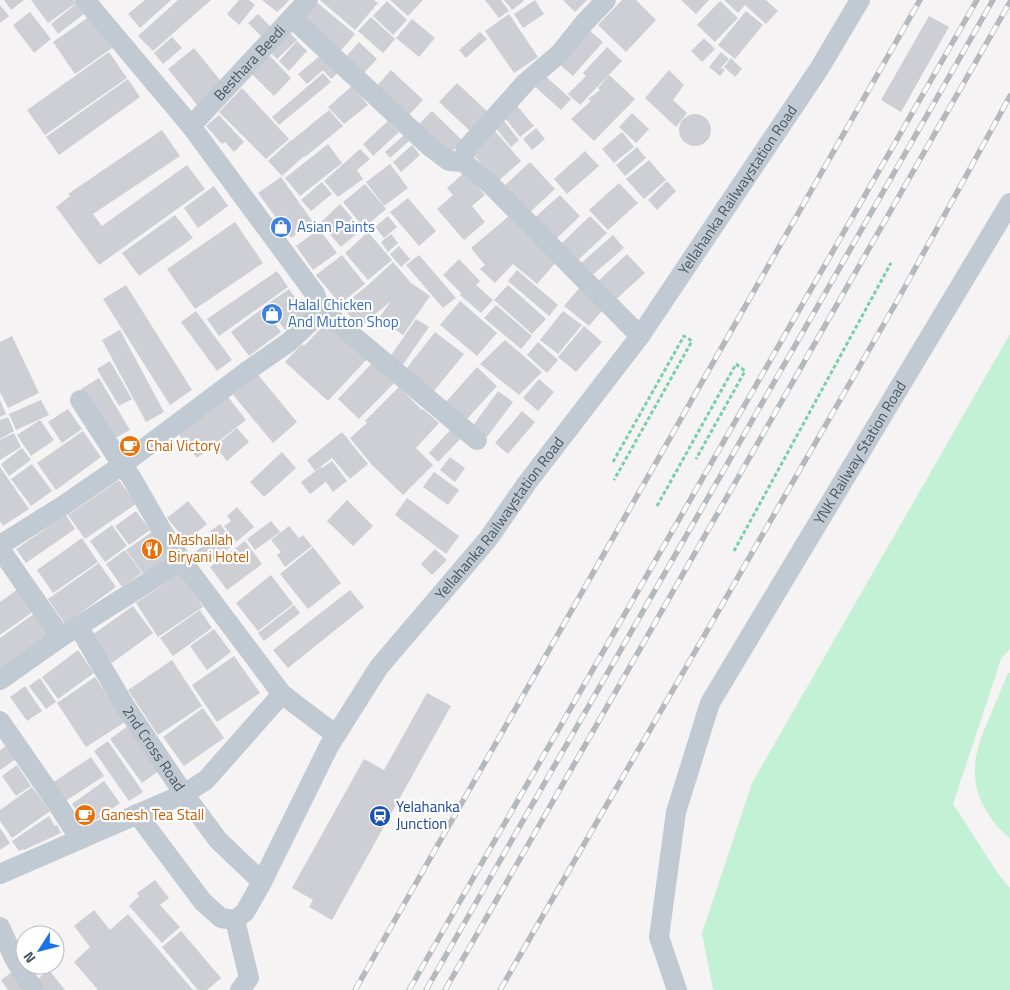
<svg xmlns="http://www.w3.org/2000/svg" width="1010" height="990" viewBox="0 0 1010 990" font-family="'Titillium Web',sans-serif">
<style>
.green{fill:#c3f1d5}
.building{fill:#cdcfd5}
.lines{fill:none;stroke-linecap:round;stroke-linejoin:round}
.path{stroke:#7ad0a6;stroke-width:3;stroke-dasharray:4 2.5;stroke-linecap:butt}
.minor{stroke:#c1cad2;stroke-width:20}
.rail-casing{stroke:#b5b8bd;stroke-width:5.5}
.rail{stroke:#fff;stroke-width:4;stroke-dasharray:11;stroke-linecap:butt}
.labels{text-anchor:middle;stroke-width:4.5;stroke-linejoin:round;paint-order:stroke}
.street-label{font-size:15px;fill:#4a5661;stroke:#fff}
.shop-label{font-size:15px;fill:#366cbe;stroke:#fff;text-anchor:start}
.food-label{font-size:15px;fill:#c56008;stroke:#fff;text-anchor:start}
.transit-label{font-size:15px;fill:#164399;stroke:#fff;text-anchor:start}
</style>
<rect width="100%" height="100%" fill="#f5f3f3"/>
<path class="green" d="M1010,334V649L1001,659L953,804L999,875L1010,888V990H713L702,933L752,783Z
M1008,673H1010V838C998,829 990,818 983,805C967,772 977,747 990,716C996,702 1002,687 1008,673Z"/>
<path class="building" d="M4,0H24L11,10Z
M31,0H74L76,3L48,23Z
M145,0H171L140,28L128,14Z
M178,0H211L153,51L138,36Z
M239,0H249L255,5L239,25L227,14Z
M262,0H289L285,5L277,12Z
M314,0L355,34L339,53L299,19Z
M320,0H374L378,3L355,30Z
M390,0H423L408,16Z
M485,0H501L509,11L499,18Z
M504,0H523L524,1L512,10Z
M535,0L544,14L523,28L514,14Z
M563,0H587L575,12Z
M622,0H636L656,20L626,52L598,25Z
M681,0H709L696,14Z
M724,0H766L778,11L766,24L745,5L738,13Z
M387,1L407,20L393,35L373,16Z
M720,1L738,18L715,42L697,25Z
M77,3L85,13L58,34L51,24Z
M0,5L9,16L0,23Z
M746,11L763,25L735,59L718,45Z
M30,12L51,39L34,53L13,25Z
M258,14L272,28L263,38L248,23Z
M509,14L538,57L514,73L485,31Z
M90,16L112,48L75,74L53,42Z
M929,16L949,27L901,112L881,100Z
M371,17L395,39L383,53L358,31Z
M412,19L435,38L419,57L396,38Z
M589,30L603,42L573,76L559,64Z
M288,31L297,40L277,59L268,50Z
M480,32L487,39L466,58L459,50Z
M172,37L182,48L163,64L154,53Z
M704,38L715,49L702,62L691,51Z
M297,41L307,51L289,71L279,61Z
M359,42L377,59L362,75L344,59Z
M607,47L622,61L580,105L568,94L586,76L583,73Z
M194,48L224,85L198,106L168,69Z
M109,52L127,78L45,135L27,110Z
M721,52L729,59L719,70L722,68L725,70L720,76L709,67Z
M269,55L291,78L274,96L251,73Z
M321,55L338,73L331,79L323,70L307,84L298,74Z
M731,58L742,69L735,77L724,67Z
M391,70L423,100L407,117L376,87Z
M669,70L684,85L673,100L687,113L676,127L645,98Z
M323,73L331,82L279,125L272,117Z
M543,74L571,99L561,110L533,85Z
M609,75L635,99L594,141L571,119L591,101L588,99L600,90L598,88Z
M128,79L140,97L59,155L46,137Z
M457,83L489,113L471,132L439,102Z
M352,86L368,105L344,124L328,107Z
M242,88L289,139L266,159L219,112Z
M514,102L534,126L520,137L501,113Z
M329,110L343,126L305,157L304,156L282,176L268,161L291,140V141Z
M432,111L463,141L450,154L419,124Z
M632,113L649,129L636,143L619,127Z
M679 130a16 16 0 1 1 32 0a16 16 0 1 1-32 0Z
M219,115L244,142L234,152L225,142L222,144L206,126Z
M388,121L399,132L373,156L363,144Z
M504,121L519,140L511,147L495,127Z
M536,128L545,139L532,150L523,139Z
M162,130L180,156L93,214L102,226L187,165L205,189L99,265L56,207L70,196L68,194Z
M495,131L521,161L497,182L470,151Z
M622,132L634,147L614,163L602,149Z
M404,135L409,141L390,158L385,152Z
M328,144L342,163L300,196L285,178Z
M412,145L420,155L401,172L393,162Z
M637,147L646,158L625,176L616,165Z
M360,149L370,159L357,170L363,179L338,197L324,181Z
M585,151L599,166L567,194L554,179Z
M649,160L666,180L644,199L626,179Z
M530,162L555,189L528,214L503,187Z
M390,164L408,188L384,206L366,182Z
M465,172L485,195L472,206L485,222L464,240L437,209L453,195L447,188Z
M281,177L313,222L291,238L258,193Z
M667,181L676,191L657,210L648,200Z
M322,182L332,194L311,211L301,200Z
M619,183L638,203L608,230L589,210Z
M365,184L386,209L364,228L343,202Z
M214,186L228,206L198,228L184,208Z
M560,195L580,216L553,242L532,220Z
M408,198L436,231L419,246L390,212Z
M340,204L362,229L341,247L320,223Z
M175,215L193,238L139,276L122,253Z
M388,216L397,227L384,238L375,227Z
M509,216L522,231L556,262L537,284L513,264L495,283L480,269L485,265L471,248Z
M590,216L607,233L578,260L562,243Z
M235,222L263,263L195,309L167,269Z
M319,229L337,253L313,270L296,246Z
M368,232L392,260L368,280L345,253Z
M391,234L398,243L388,252L381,242Z
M613,235L624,248L590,277L579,265Z
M399,246L410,259L401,267L390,254Z
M627,254L645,273L613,302L596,283Z
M342,255L365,284L340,304L316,275Z
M419,255L456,298L443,308L406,265Z
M459,259L480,281L476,285L493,300L481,313L460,295L461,293L443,275Z
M393,262L411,283L430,296L403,335L379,318L391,301L359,328L342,306L368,285Z
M517,270L558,305L549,316L508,281Z
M277,271L288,287L219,336L207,319Z
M126,285L192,390L170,405L103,299Z
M508,285L546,319L532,334L494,300Z
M582,285L607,305L589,326L564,306Z
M289,289L307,314L285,330L266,305Z
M460,301L497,333L477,356L440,325Z
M496,305L532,336L521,349L484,318Z
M263,308L281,332L249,356L231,332Z
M196,311L232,360L217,371L181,322Z
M563,311L582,325L558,354L540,340Z
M416,319L429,327L402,366L390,357Z
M329,320L368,358L328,401L285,362L302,344L304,346Z
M584,326L602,342L576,372L558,357Z
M120,330L164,412L146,422L102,340Z
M435,332L464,354L434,391L406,369Z
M12,336L39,393L8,408L0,392V342Z
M505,340L542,372L519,395L480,364Z
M538,342L558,360L547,373L527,355Z
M110,361L132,399L119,406L97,369Z
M373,362L394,383L359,419L338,399Z
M477,367L497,386L467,419L445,403Z
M254,370L297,422L273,443L230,391Z
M99,378L130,430L112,440L81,389Z
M539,379L554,392L538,411L523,398Z
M399,387L422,410L423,409L439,423L416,448L433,465L403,495L372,465L350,438L367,423L365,421Z
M498,391L513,402L487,437L472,427Z
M225,393L246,420L197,458L176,431Z
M0,400L6,414L0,417Z
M41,400L49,415L16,430L9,414Z
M68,409L82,429L62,443L48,422Z
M522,411L535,422L508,454L495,443Z
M8,417L14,431L0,439V420Z
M40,420L54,440L31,456L17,435Z
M237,428L249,442L227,461L215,446Z
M452,428L462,437L438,462L429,453Z
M83,431L101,457L56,490L37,463Z
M342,432L368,464L350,479L332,458L315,471L307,460Z
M14,433L21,447L0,460V440Z
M22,448L31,460L9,476L1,464Z
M282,452L296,468L264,497L250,482Z
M450,457L465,468L455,482L440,470Z
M332,461L347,481L333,492L326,482L310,494L301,482L321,467L322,468Z
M32,464L52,491L31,506L11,479Z
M0,467L29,509L3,526L0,521Z
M434,472L459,490L448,505L423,487Z
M119,480L136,504L85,539L68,515Z
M407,498L459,536L446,554L395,515Z
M347,500L373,526L353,546L327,521Z
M188,501L207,524L186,541L167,518Z
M237,507L254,527L236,542L224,526L231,521L227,516Z
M136,511L150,530L129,545L115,526Z
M66,515L75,529L26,563L16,549Z
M271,521L280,532L255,550L247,539Z
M220,524L235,544L207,565L196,551L204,545L203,543L212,536L209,532Z
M112,525L127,546L105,562L90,541Z
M289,526L299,538L303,535L312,546L285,567L277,555L281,552L271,540Z
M153,531L171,557L145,576L126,550Z
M82,538L98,562L53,593L37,570Z
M245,541L262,564L227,590L210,567Z
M313,547L341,583L308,609L280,574Z
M435,549L447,560L432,575L421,564Z
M125,550L142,573L122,587L106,564Z
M99,563L116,587L65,624L48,599Z
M181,573L203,607L158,637L136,603Z
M271,575L293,604L258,631L236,603Z
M18,589L34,611L0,635V602Z
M350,590L364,607L288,668L273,650Z
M294,605L300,613L264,641L258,633Z
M133,606L153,633L112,663L92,635Z
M200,610L212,628L173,656L160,638Z
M35,613L51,636L2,670L0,667V638Z
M214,629L231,652L207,670L190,646Z
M78,650L94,673L58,699L42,677Z
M234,656L260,693L217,722L192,685Z
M172,660L202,706L158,735L128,690Z
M95,677L125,722L86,747L57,703Z
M40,678L56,702L46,709L29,686Z
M25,686L42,711L27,721L10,697Z
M427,693L451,706L332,920L309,907L313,900L292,888L364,759L384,770Z
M203,708L224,738L184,766L163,737Z
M128,726L160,770L142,783L110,739Z
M108,741L143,792L129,801L94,751Z
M6,746L16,759L0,770V750Z
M91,757L104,776L64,802L52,783Z
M17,765L31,786L16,796L2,776Z
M104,781L120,803L88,826L72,804Z
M32,787L50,811L12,838L0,821V810Z
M49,816L55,826L57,825L61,833L24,850L23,849L19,851L12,841Z
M0,828L10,843L0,850Z
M155,880L169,898L160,905L180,927L162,943L129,906L139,896L137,893Z
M94,910L110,930L128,914L193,990H98L74,962L90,947L74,926Z
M181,931L221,978L207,990H198L162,947Z
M16,969L30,990H8L1,980Z
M49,970L65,990H43L35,981Z"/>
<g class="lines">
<path class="path" d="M613,462L684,336L692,341L614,480
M657,506L736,364L745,371L696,459
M734,551L891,263"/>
<g class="minor">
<path d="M85,0L191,126L315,294L320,308L318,315L289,342L246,372L122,465L131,477L162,531L182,561L282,694L336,735"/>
<path d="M292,18L429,146L449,161L463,162L490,184L640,336"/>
<path id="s1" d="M191,126L308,0"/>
<path d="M463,162L466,149L526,82L560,53L585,22L606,0"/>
<path d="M320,308L477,440"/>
<path d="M0,544L5,542L64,505L122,465L80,400"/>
<path d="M0,549L61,637"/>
<path id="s2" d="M78,626L125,706L184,794L218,840L262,882"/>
<path d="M0,680L61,637L182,561"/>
<path d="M0,721L56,802L80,839"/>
<path id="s3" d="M137,814L203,902L221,918L235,920L245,912L262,882L329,746L379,667L488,539L527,483L640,336L819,69L860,0"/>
<path d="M0,874L184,794L206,780L282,694"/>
<path d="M235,920L249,978L240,990"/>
<path d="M0,927L15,960L34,990"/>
<path id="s4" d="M677,990L659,937L676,812L710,703L1010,203"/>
</g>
<g class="rail-casing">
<path id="rail" d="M355,990L920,0
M409,990L977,0
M426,990L993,0
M445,990L1010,2
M500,990L896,303L1010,96"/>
</g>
<use href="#rail" class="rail"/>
</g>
<defs>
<g id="shop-disc" transform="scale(1.125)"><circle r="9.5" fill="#3f7fe0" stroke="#fff"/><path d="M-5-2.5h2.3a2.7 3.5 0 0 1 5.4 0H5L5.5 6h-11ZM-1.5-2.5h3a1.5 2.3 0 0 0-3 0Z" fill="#fff"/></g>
<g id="cafe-disc" transform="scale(1.125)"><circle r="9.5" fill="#e8710a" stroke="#fff"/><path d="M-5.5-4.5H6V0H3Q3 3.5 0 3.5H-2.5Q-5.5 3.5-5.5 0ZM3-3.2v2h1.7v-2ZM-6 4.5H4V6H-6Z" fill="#fff"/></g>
<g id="restaurant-disc" transform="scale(1.125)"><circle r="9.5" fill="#e8710a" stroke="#fff"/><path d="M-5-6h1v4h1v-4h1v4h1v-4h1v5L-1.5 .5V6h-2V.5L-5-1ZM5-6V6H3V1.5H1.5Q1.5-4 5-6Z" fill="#fff"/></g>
<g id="station-disc" transform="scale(1.125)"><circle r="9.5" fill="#1a4fb4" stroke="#fff"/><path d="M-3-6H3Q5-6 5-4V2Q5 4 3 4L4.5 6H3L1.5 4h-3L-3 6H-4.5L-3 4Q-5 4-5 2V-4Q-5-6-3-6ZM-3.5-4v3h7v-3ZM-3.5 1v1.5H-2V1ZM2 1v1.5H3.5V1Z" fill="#fff"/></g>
</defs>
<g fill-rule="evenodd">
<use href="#shop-disc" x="281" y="227"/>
<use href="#shop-disc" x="272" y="314"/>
<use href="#cafe-disc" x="130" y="446"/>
<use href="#restaurant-disc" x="152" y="549"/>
<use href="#cafe-disc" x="85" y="815"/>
<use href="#station-disc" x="380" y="816"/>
</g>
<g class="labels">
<g class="street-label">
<text dy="5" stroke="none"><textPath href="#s1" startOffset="86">Besthara Beedi</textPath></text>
<text dy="5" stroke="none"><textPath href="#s3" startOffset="1038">Yellahanka Railwaystation Road</textPath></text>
<text dy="5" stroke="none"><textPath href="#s4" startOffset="588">YNK Railway Station Road</textPath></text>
<text dy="5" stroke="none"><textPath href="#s3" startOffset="632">Yellahanka Railwaystation Road</textPath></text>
<text dy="5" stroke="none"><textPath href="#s2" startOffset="144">2nd Cross Road</textPath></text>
</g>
<g class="shop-label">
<text x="297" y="232">Asian Paints</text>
<text x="288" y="310">Halal Chicken<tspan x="288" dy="17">And Mutton Shop</tspan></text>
</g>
<g class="food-label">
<text x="146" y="451">Chai Victory</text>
<text x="168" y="545">Mashallah<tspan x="168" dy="17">Biryani Hotel</tspan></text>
<text x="101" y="820">Ganesh Tea Stall</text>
</g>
<g class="transit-label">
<text x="396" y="812">Yelahanka<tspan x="396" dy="17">Junction</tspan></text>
</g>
</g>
<g transform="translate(40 950) rotate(234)"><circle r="24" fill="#ffffff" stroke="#b7bbc0"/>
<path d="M0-4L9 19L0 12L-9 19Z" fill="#1a73e8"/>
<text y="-8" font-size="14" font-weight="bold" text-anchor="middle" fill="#4a5661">N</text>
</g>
</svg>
